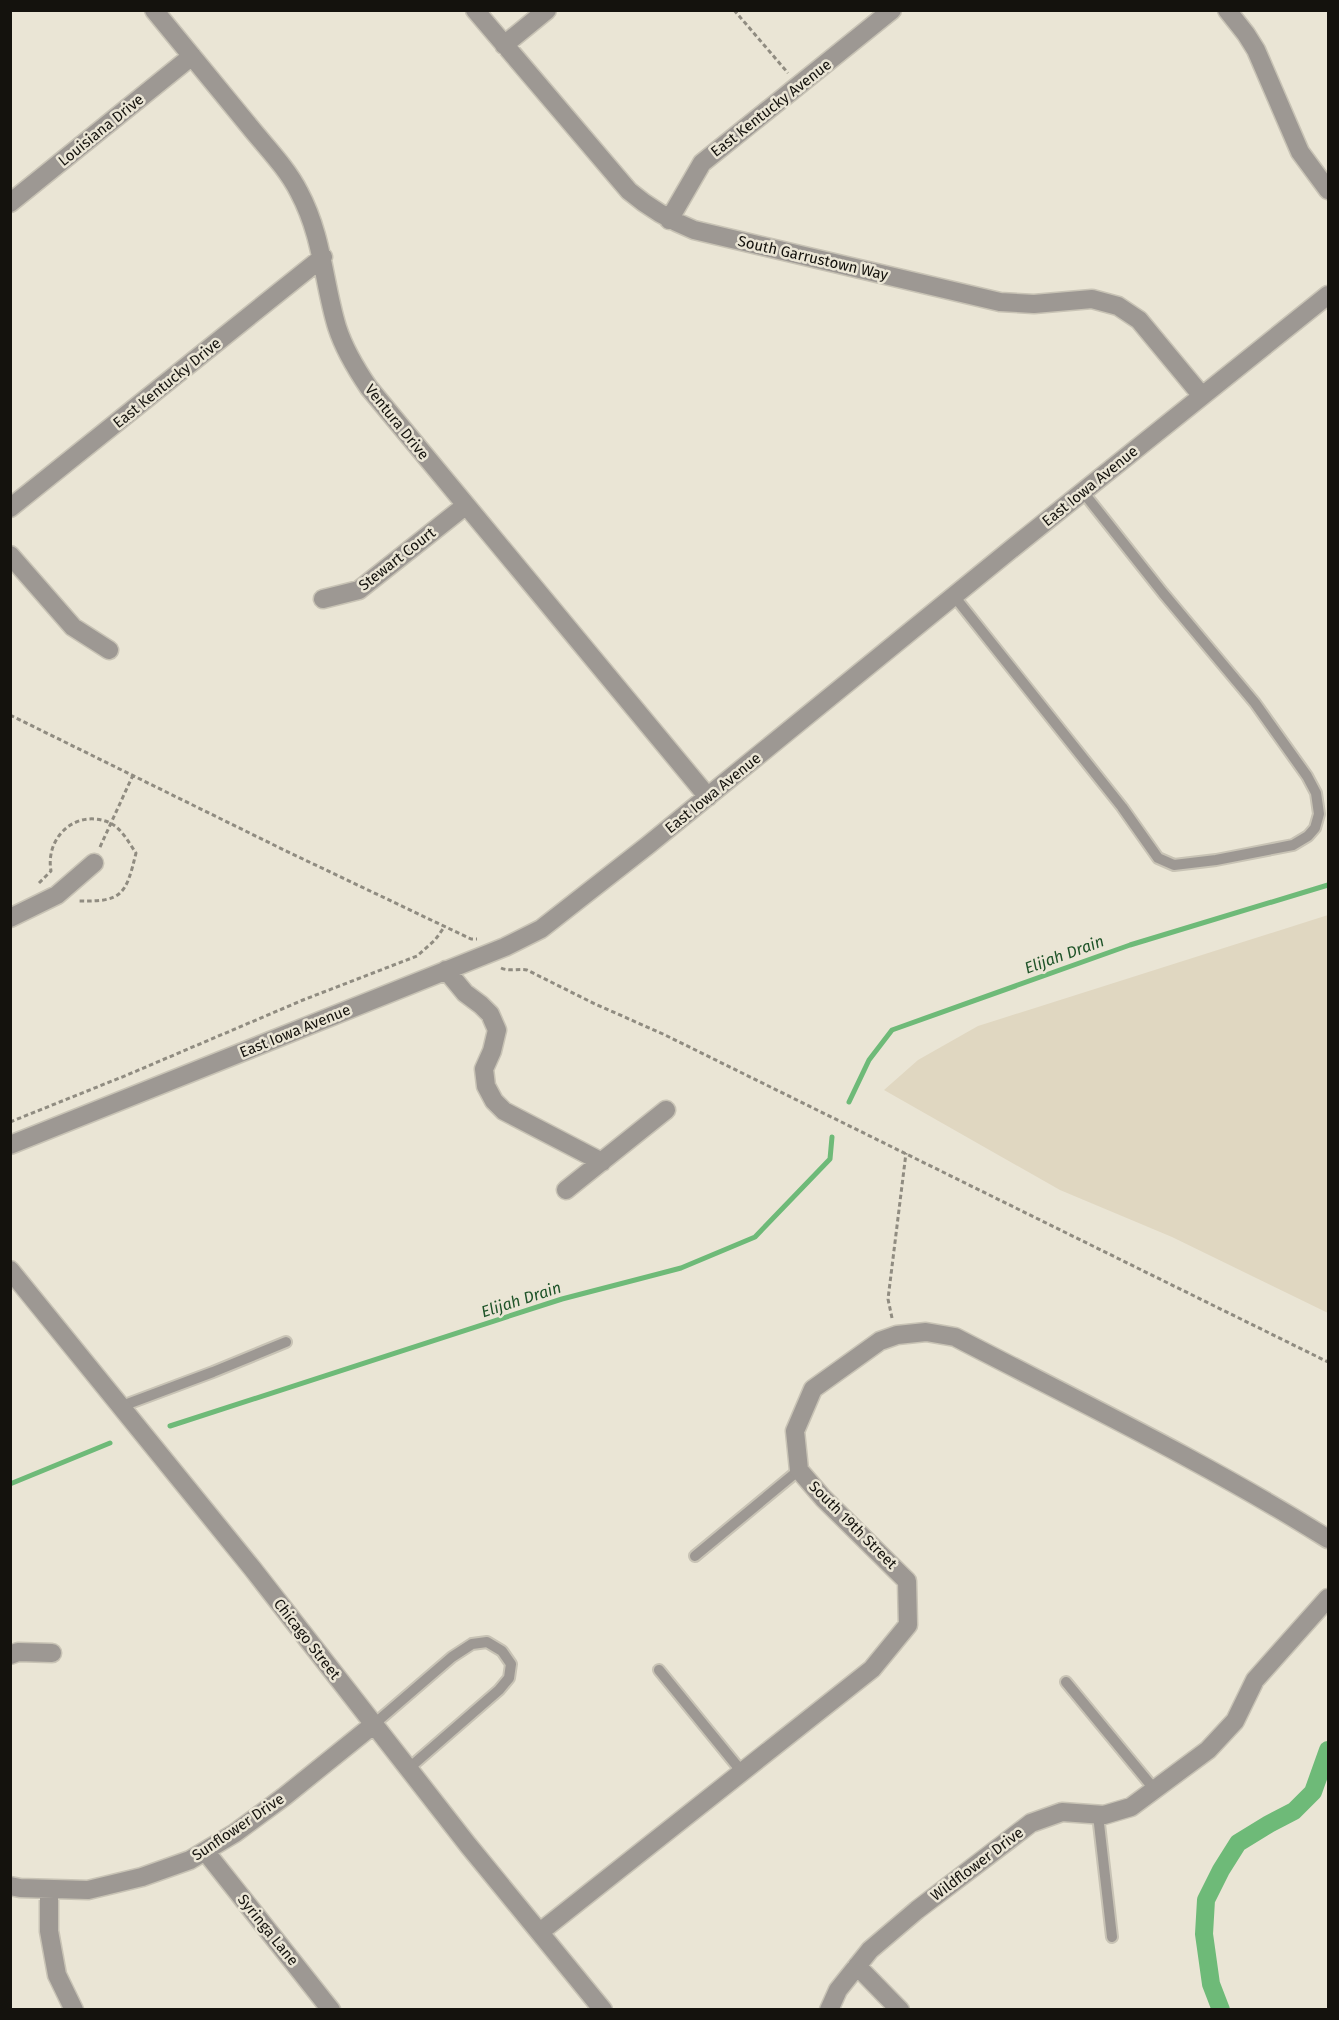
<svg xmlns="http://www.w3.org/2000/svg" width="1339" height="2020" viewBox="0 0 1339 2020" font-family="'Fira Sans',sans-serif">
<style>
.built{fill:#e0d7c1}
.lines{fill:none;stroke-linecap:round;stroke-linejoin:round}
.stream{stroke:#6eba78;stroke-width:5}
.canal{stroke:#6eba78;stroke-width:18}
.lane-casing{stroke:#c8c3b5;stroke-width:14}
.street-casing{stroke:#c8c3b5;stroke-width:21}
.path{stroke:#908c81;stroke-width:3;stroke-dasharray:4.5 3;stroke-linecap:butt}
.lane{stroke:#9d9893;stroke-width:10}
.street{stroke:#9d9893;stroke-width:18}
.labels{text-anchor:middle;stroke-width:5;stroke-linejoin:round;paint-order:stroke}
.street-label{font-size:15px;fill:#14120d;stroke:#eae5d5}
.water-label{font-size:16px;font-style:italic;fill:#1e5328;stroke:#eae5d5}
</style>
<rect width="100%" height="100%" fill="#eae5d5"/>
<path class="built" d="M1328,915V1313L1172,1237L1060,1190L884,1090L918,1060L978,1026Z"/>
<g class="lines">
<path class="stream" d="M849,1102L869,1060L892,1030L1130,945L1328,885
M170,1426L562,1299L681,1268L755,1237L830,1159L832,1137
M10,1484L110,1443"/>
<path class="canal" d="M1221,2010L1211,1984L1204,1934L1206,1900L1221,1870L1238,1843L1269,1824L1294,1811L1313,1792L1328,1750"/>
<g class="lane-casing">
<path id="lane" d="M954,596L1122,807L1158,858L1174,865L1216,860L1293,845L1308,836L1315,828L1319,814L1316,793L1307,776L1255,703L1163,593L1083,492
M122,1406L213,1372L286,1342
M695,1556L799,1470
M659,1670L742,1772
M1066,1682L1155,1790
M373,1725L452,1657L472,1644L487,1642L502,1651L511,1664L509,1678L499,1690L408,1769
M1098,1815L1112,1937"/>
</g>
<g class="street-casing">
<path id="street" d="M154,10C186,49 218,88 250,127C266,147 287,168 299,192C323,237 323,281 337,327C344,349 356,369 369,388L708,797
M475,10L629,191C649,208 669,220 694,230L1000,302L1034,304L1092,299L1118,306L1139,320L1202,396
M1227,10L1246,34L1256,50L1300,152L1328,190
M504,45L547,10
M10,203L192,56
M669,220L702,163L892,10
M10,508L323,257
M10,555L73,627L109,650
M323,599L359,590L465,506
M10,918L57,895L94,863
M446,970L465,993L481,1005L490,1014L497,1030L492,1051L484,1069L486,1086L494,1101L504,1111L602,1162
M10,1145L505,947L541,929L647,846L1014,547L1328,295
M566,1190L666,1110
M10,1270L252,1568L468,1845L603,2010
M10,1655L18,1652L52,1653
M205,1851L331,2010
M10,1886L20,1888L88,1890L142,1877L190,1860L235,1833L285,1796L373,1725
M49,1889V1931L57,1975L74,2010
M540,1932L872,1669L908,1625L907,1581L823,1498L799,1470L795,1431L813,1389L880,1341L897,1335L926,1332L955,1337C1080,1402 1209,1464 1328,1539
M857,1966L900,2010
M829,2010L838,1990L870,1950L917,1910L1031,1823L1062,1812L1104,1815L1131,1807L1208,1750L1235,1721L1255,1680L1328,1598"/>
</g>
<path class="path" d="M734,10L788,73
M10,715L284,850L471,939H477
M100,847L133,775
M39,883L51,871C45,838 75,809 108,822C121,827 129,843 136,853C126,894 123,902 79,901
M501,968C510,972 518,968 527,970L595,1004L663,1034L1328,1362
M10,1122L127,1075L303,1000L417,956L435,940L445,926
M892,1318L888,1299L906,1153"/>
<use href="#lane" class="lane"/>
<use href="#street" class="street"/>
</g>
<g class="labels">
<g class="street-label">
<text transform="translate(771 108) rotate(-38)" y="5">East Kentucky Avenue</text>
<text transform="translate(101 130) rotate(-39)" y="5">Louisiana Drive</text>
<text transform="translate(813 258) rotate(13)" y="5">South Garrustown Way</text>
<text transform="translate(167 383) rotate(-39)" y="5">East Kentucky Drive</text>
<text transform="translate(397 422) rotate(51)" y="5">Ventura Drive</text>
<text transform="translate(1090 486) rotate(-39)" y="5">East Iowa Avenue</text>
<text transform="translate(397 559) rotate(-38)" y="5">Stewart Court</text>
<text transform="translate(713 793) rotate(-39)" y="5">East Iowa Avenue</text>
<text transform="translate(295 1031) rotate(-22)" y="5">East Iowa Avenue</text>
<text transform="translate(853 1525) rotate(45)" y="5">South 19th Street</text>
<text transform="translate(307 1639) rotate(52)" y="5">Chicago Street</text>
<text transform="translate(238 1827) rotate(-34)" y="5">Sunflower Drive</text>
<text transform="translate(977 1864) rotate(-37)" y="5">Wildflower Drive</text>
<text transform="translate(268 1930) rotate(51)" y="5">Syringa Lane</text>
</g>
<g class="water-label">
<text transform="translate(1064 954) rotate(-20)" y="6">Elijah Drain</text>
<text transform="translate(521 1299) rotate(-18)" y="6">Elijah Drain</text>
</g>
</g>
<rect width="1339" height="2020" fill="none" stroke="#14120d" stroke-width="24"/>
</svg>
